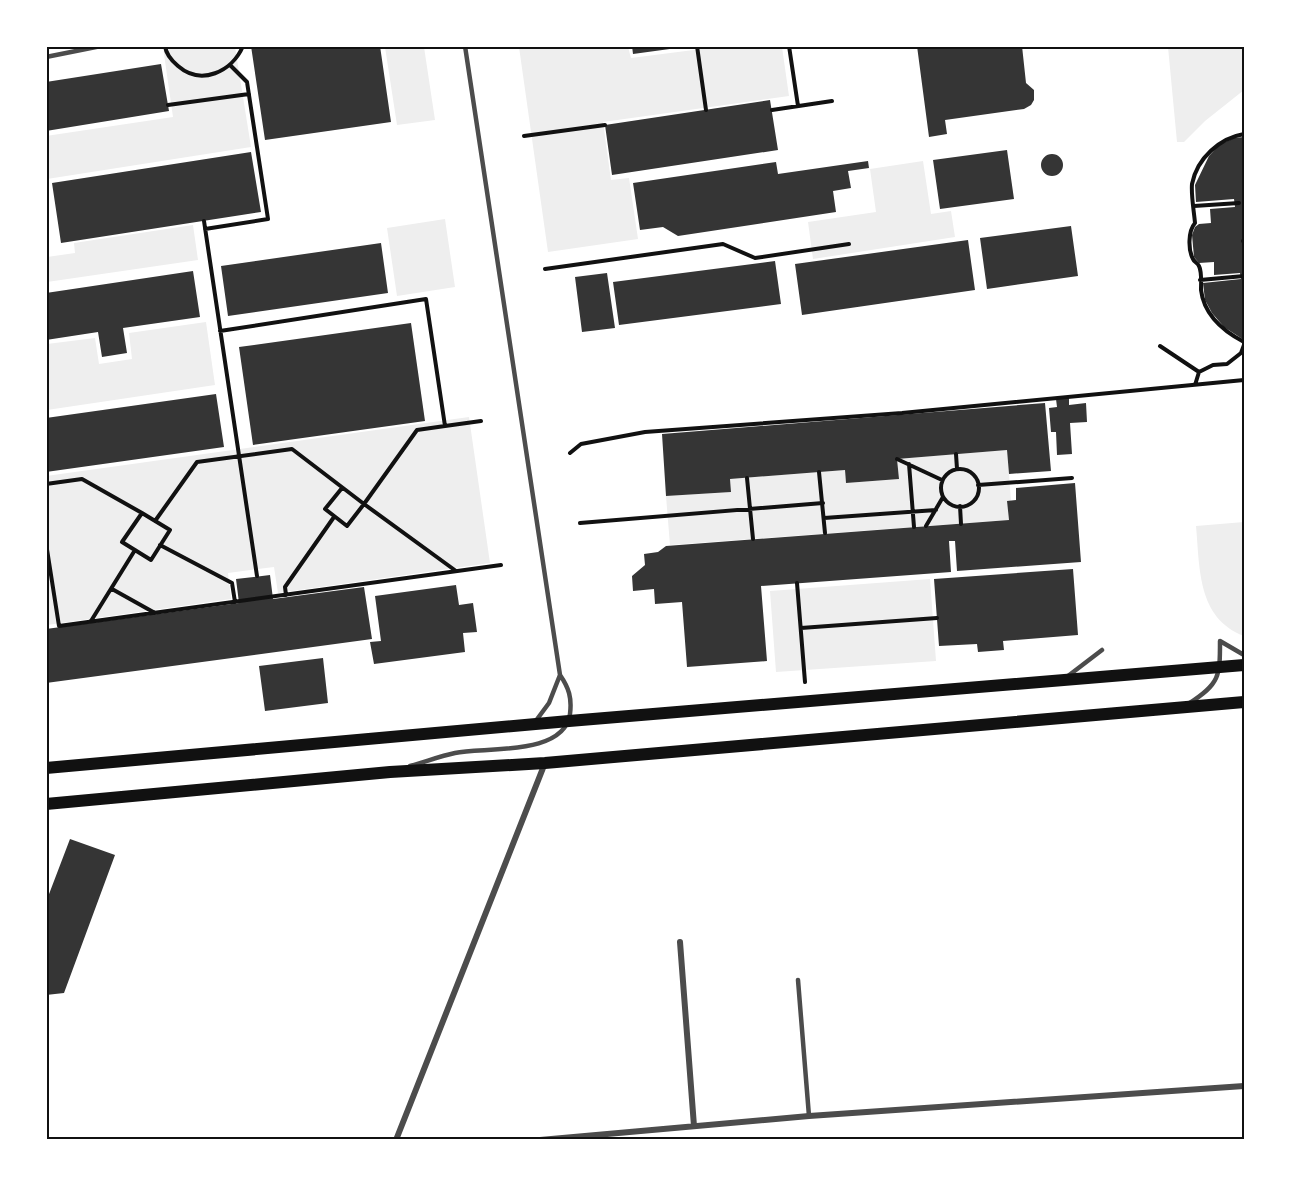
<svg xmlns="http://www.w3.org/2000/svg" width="1291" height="1186" viewBox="0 0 1291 1186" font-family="'Titillium Web',sans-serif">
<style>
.green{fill:#eee}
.building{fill:#353535}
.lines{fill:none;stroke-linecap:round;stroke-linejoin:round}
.path{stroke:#111;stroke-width:4}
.service{stroke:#4c4c4c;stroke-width:4.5}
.minor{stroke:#4c4c4c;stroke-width:6}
.secondary{stroke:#111;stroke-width:12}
.neatline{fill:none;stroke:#111;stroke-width:2}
</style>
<rect width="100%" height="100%" fill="#fff"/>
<path class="green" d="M163,47H235L251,147L47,179L46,136L173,117Z
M385,47H424L435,120L397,125Z
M519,47H628L631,58L717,47H782L789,96L603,122L611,180L629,178L638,239L548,252Z
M1168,47H1243L1244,90L1205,121L1184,142H1177Z
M923,161L931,214L951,211L955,237L813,259L808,222L876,212L870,169Z
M445,219L455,287L397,296L387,228Z
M193,225L198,260L47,282V257L75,253L74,243Z
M206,322L215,385L47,410V344L95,338L99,364L132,359L129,333Z
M469,417L490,563L278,593L274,567L228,573L231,599L47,625L46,476Z
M1007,450L1011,501L1007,502L1009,520L670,545L666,496L731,492L730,479L845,470L846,483L899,479L897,459Z
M1244,522V636C1197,618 1200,568 1196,526Z
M930,579L936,661L776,672L770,591Z"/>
<path class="building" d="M251,46H380L391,122L265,140Z
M632,46H677V48L633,54Z
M917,46H941V49L958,46H1022L1026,83L1034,90V100L1031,105L1024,109L945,120L947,134L929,137Z
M161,64L169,111L46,131V82Z
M770,100L778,150L612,175L605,125Z
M1244,137V340L1224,327L1212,313L1205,300L1203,283L1241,279L1240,273L1214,275V262L1199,263L1194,257L1192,235L1195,227L1199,224L1211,223L1210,209L1235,207L1234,199L1196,202L1195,185L1209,156L1219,145L1234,138Z
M1007,150L1014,199L940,209L933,160Z
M251,152L261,212L61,243L52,183Z
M1041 165a11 11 0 1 1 22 0a11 11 0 1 1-22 0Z
M868,161L869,168L848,171L851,188L833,191L836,212L678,236L663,227L640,230L633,183L776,162L778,174Z
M1071,226L1078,276L987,289L980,238Z
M968,240L975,290L802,315L795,264Z
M381,243L388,293L228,316L221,266Z
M775,261L781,304L619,325L613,282Z
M193,271L200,317L123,328L127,353L102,357L98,332L46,340V293Z
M607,273L615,328L582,332L575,277Z
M411,323L425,421L253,445L239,347Z
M216,394L224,447L46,472V418Z
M1069,398V405L1086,403L1087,422L1070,423L1072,454L1057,455L1056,432H1051L1049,408L1057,407L1056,399Z
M1045,403L1051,471L1009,474L1007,450L897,459L899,479L846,483L845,470L730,479L731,492L666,496L662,434Z
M1075,483L1081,562L957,571L955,541H949L951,572L761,586L767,661L687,667L682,602L655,604L654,589L633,591L632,576L645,565L644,554L658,552L666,546L1009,520L1007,501L1016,500V488Z
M1073,569L1078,635L1003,641L1004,650L978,652L977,644L939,646L934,579Z
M270,575L273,599L364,587L372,639L46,683V629L239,603L236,579Z
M456,585L459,605L473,603L477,632L463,633L465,652L374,664L370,642L381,641L375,596Z
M323,658L328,703L265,711L259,666Z
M70,839L115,855L64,993L46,995V902Z"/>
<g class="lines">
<path class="path" d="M165,46C166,54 172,61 178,66C201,86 232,72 243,46
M697,46L706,110
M789,46L798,106
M168,105L249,94
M772,110L832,101
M1244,134C1220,138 1197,158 1192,184C1191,196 1194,211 1195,223C1188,231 1188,250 1193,259C1194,262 1198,263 1199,266C1202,272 1201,283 1201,290C1204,315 1223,331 1244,342
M524,136L605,125
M1194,206L1239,203
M204,221L257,576
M205,229L268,219L247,82L231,66
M1243,241H1244
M545,269L723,244L755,258L849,244
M1200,280L1244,276
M220,331L426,299L445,426L481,421
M1160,346L1199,372
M1195,385L1199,372L1213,365L1227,364L1241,353L1244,345
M445,426L417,430L364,504L456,571
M570,453L581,444L645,432L902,413L1244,380
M956,454L957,469
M897,459L942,480
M909,464L914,527
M941 488a19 19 0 1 1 38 0a19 19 0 1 1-38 0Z
M819,472L825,533
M747,478L753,539
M46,484L82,479L142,513
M978,485L1072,478
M960,506L961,524
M142,513L170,530L151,560L122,542Z
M824,518L936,510
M155,521L197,462L292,449L364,504L347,526L325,509L342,488
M580,523L823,503
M926,526L943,497
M46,543L59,626L501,565
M160,545L232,583L235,602
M797,583L805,682
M112,589L155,613
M286,595L285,587L334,517
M91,621L135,550
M801,628L937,618"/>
<path class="service" d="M46,57L101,46
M1068,676L1102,650
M1188,704C1220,684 1220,676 1220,641L1244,655
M535,722L549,703L560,675
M410,766C425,762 440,756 455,753C486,747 564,756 570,714C572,698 569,688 560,675L465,46
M798,980L809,1116"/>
<path class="minor" d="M680,942L694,1126
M396,1140L545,763
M540,1140L809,1116L1244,1086"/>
<path class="secondary" d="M46,768L569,721L1244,665
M46,804L390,772L545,763L1244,702"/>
</g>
<rect width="1291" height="1186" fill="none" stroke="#ffffff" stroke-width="96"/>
<rect x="48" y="48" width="1195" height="1090" class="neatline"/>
</svg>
